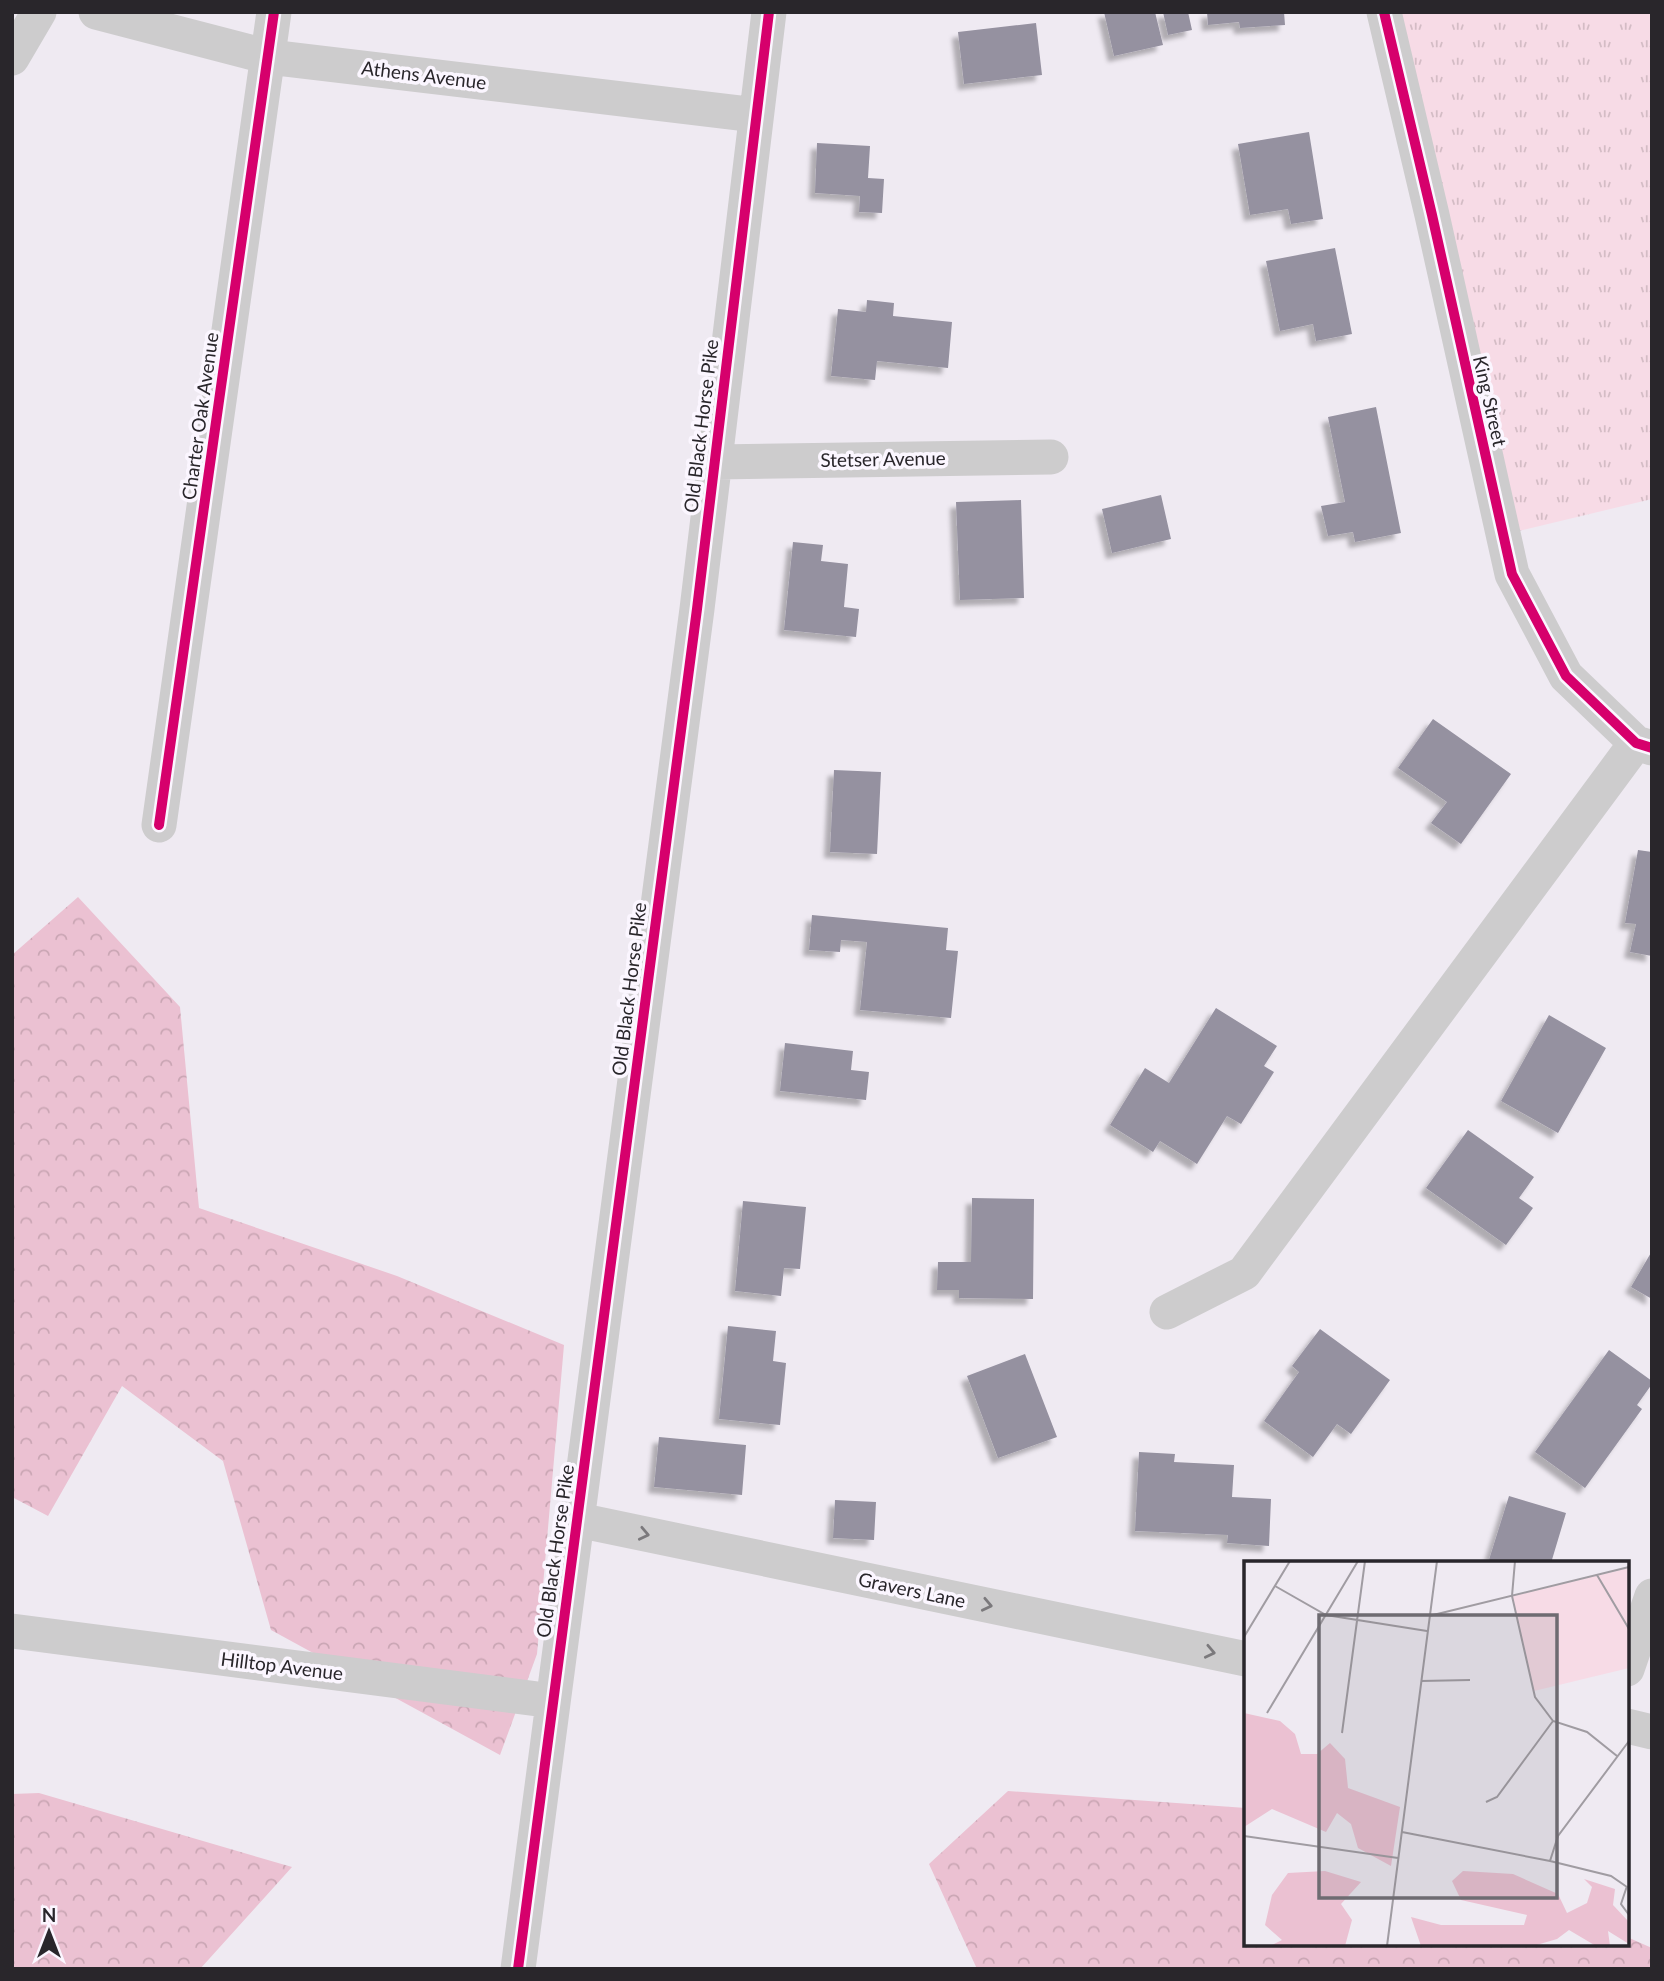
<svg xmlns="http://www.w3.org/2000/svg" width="1664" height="1981" viewBox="0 0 1664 1981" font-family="Lato,sans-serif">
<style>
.forest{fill:url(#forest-crowns)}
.park{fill:url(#park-tufts)}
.building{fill:#9591a0;filter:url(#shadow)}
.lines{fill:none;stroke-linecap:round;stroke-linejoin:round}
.minor{stroke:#cdcccd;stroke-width:35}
.cycleway-casing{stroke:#fbf6ff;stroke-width:15}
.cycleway{stroke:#d6006c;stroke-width:10}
.oneway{stroke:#7b797c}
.labels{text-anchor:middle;stroke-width:7;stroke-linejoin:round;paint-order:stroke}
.street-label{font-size:19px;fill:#29262b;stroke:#fbf6ff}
.inset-road{fill:none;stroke:#a09ca2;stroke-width:2}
.view{fill:#6e6b71;fill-opacity:0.15;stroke:#6e6b71;stroke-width:3.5}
.inset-edge{fill:none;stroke:#29262b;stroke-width:3.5}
</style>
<defs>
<pattern id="forest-crowns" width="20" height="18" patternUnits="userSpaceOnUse" patternTransform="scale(1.75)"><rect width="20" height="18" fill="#ebc1d2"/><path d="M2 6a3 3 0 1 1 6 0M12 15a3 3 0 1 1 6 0" fill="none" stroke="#caa6b4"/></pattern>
<pattern id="park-tufts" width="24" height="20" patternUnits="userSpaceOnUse" patternTransform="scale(1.75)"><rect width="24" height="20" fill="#f7dbe6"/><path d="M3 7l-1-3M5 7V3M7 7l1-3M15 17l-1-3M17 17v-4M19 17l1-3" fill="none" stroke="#d4bcc5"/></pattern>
<filter id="shadow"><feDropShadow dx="-6" dy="6" stdDeviation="2" flood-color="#0004"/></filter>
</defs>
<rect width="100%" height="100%" fill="#efeaf2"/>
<path class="forest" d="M78,897L180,1007L199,1208L397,1276L564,1345L537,1654L500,1755L271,1630L223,1461L122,1386L48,1516L12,1497V955Z
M1008,1791L1246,1808V1944H1627V1937L1652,1948V1969H977L929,1864Z
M39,1793L292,1867L200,1969H12V1794Z"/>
<path class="park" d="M1381,12H1652V499L1502,535Z"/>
<path class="building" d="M1104,12H1155L1163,45L1114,56Z
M1163,12H1188L1192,30L1168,35Z
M1207,12H1284L1285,25L1240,28L1239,22L1208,25Z
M1036,23L1042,75L964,84L958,32Z
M1309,132L1323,219L1291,224L1288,209L1250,215L1238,144Z
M817,143L870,146L868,178L884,179L882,213L859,212L860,196L815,193Z
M1335,248L1352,334L1316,341L1313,324L1280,331L1266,261Z
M867,300L894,303L893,316L952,322L948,368L877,361L875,380L831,376L838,309L866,312Z
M1376,407L1401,533L1355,542L1353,532L1328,536L1321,506L1345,502L1328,417Z
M1161,495L1171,539L1112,553L1102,509Z
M1021,500L1024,598L960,600L956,502Z
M793,542L823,545L821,561L848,564L844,607L859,609L856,637L784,630Z
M1433,719L1511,774L1461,844L1431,823L1447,802L1398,768Z
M834,770L881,772L877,854L830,852Z
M1638,850L1652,852V956L1630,952L1636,924L1625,923Z
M812,915L948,928L946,950L958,951L951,1018L860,1010L867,942L841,940L840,952L809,950Z
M1216,1008L1277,1046L1264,1066L1274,1072L1241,1124L1227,1116L1197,1164L1160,1141L1153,1152L1110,1125L1145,1068L1169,1083Z
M1549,1015L1606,1048L1558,1133L1501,1101Z
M785,1043L853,1051L851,1070L869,1072L866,1100L780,1091Z
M1468,1130L1534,1177L1519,1198L1533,1208L1506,1245L1426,1188Z
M972,1198L1034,1199L1033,1299L959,1298V1290H937L938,1262H971Z
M743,1201L806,1207L800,1269L784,1268L781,1296L735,1291Z
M1652,1251V1299L1631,1287Z
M728,1326L776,1331L773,1361L786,1363L780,1425L719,1419Z
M1320,1329L1390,1380L1351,1434L1337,1424L1313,1457L1264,1421L1299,1372L1292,1366Z
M1609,1350L1652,1381V1384L1637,1405L1642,1409L1585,1488L1535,1452Z
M1025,1354L1057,1437L998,1458L967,1376Z
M659,1437L746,1445L742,1495L654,1487Z
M1139,1452L1175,1454L1174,1462L1234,1465L1232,1497L1271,1499L1269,1546L1227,1543L1228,1535L1135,1531Z
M1509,1496L1566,1513L1551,1563H1488Z
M835,1500L876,1502L874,1540L833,1538Z"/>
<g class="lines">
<path class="minor" d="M96,12L269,57L756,115
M1384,12L1432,215L1512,574L1566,676L1636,743L1652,748
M12,58L39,12
M715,462L1051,457
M159,825L274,12
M1167,1312L1244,1273L1636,743
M578,1520L1246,1659
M12,1631L553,1701
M1627,1669L1652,1596
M1627,1726L1652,1732
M518,1969L697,609L769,12"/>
<g class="cycleway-casing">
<path id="cycleway" d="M1384,12L1432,215L1512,574L1566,676L1636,743L1652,748
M159,825L274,12
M518,1969L697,609L769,12"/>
</g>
<use href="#cycleway" class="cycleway"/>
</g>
<defs><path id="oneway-chevron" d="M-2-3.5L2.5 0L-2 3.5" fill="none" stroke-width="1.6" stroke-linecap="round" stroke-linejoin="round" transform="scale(1.75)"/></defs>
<g class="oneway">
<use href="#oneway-chevron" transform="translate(644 1534) rotate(12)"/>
<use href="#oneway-chevron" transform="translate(987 1605) rotate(12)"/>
<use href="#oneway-chevron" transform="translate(1210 1652) rotate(12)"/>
</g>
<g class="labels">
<g class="street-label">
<text transform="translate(424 75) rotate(7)" y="7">Athens Avenue</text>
<text transform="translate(1490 401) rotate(77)" y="7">King Street</text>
<text transform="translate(200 416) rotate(-82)" y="7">Charter Oak Avenue</text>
<text transform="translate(701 426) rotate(-83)" y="7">Old Black Horse Pike</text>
<text transform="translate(883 459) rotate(-1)" y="7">Stetser Avenue</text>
<text transform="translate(629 989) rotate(-83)" y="7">Old Black Horse Pike</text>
<text transform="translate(555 1551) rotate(-82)" y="7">Old Black Horse Pike</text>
<text transform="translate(912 1590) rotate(12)" y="7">Gravers Lane</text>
<text transform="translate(282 1666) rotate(7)" y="7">Hilltop Avenue</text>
</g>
</g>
<g transform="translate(1244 1561)">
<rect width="385" height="385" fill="#efeaf2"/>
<path d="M0,152L36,160L51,173L57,193H73L86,182L101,198L104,227L156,246L147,305L114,287L107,263L93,252L82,271L28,248L0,266ZM81,310L117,321L97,343L108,359L101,385H26L38,379L21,364L28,334L44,312ZM219,310L269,313L314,333L323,352L343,342L348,326L340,318L371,328L369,344L385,361V383L364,370L366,385H352L325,369L313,378L289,385H177L167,356L197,364H280L283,354L217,339L208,320Z" fill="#ebc1d2"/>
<path d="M385,7V107L290,130L268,35Z" fill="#f7dbe6"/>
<path class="inset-road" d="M271,0L268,35L291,136L309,160L343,171L373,195M353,14L385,68M31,25L82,54L183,70M185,55L385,6M0,76L46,0M177,120L226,119M23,152L114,0M98,172L121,0M242,241L253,236L309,160M158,271L306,300L367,315L383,326M0,275L154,297M306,300L314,275L385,180M383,325L377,343L385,354M143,385L193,0"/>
<path class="view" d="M75,54H313V337H75Z"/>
<rect width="385" height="385" class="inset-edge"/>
</g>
<rect width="1664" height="1981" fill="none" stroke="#29262b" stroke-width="28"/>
<g transform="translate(49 1932)" stroke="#fbf6ff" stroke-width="5" paint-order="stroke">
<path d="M0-5L12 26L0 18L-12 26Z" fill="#29262b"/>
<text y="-10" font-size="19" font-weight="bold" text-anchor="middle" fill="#29262b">N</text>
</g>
</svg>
